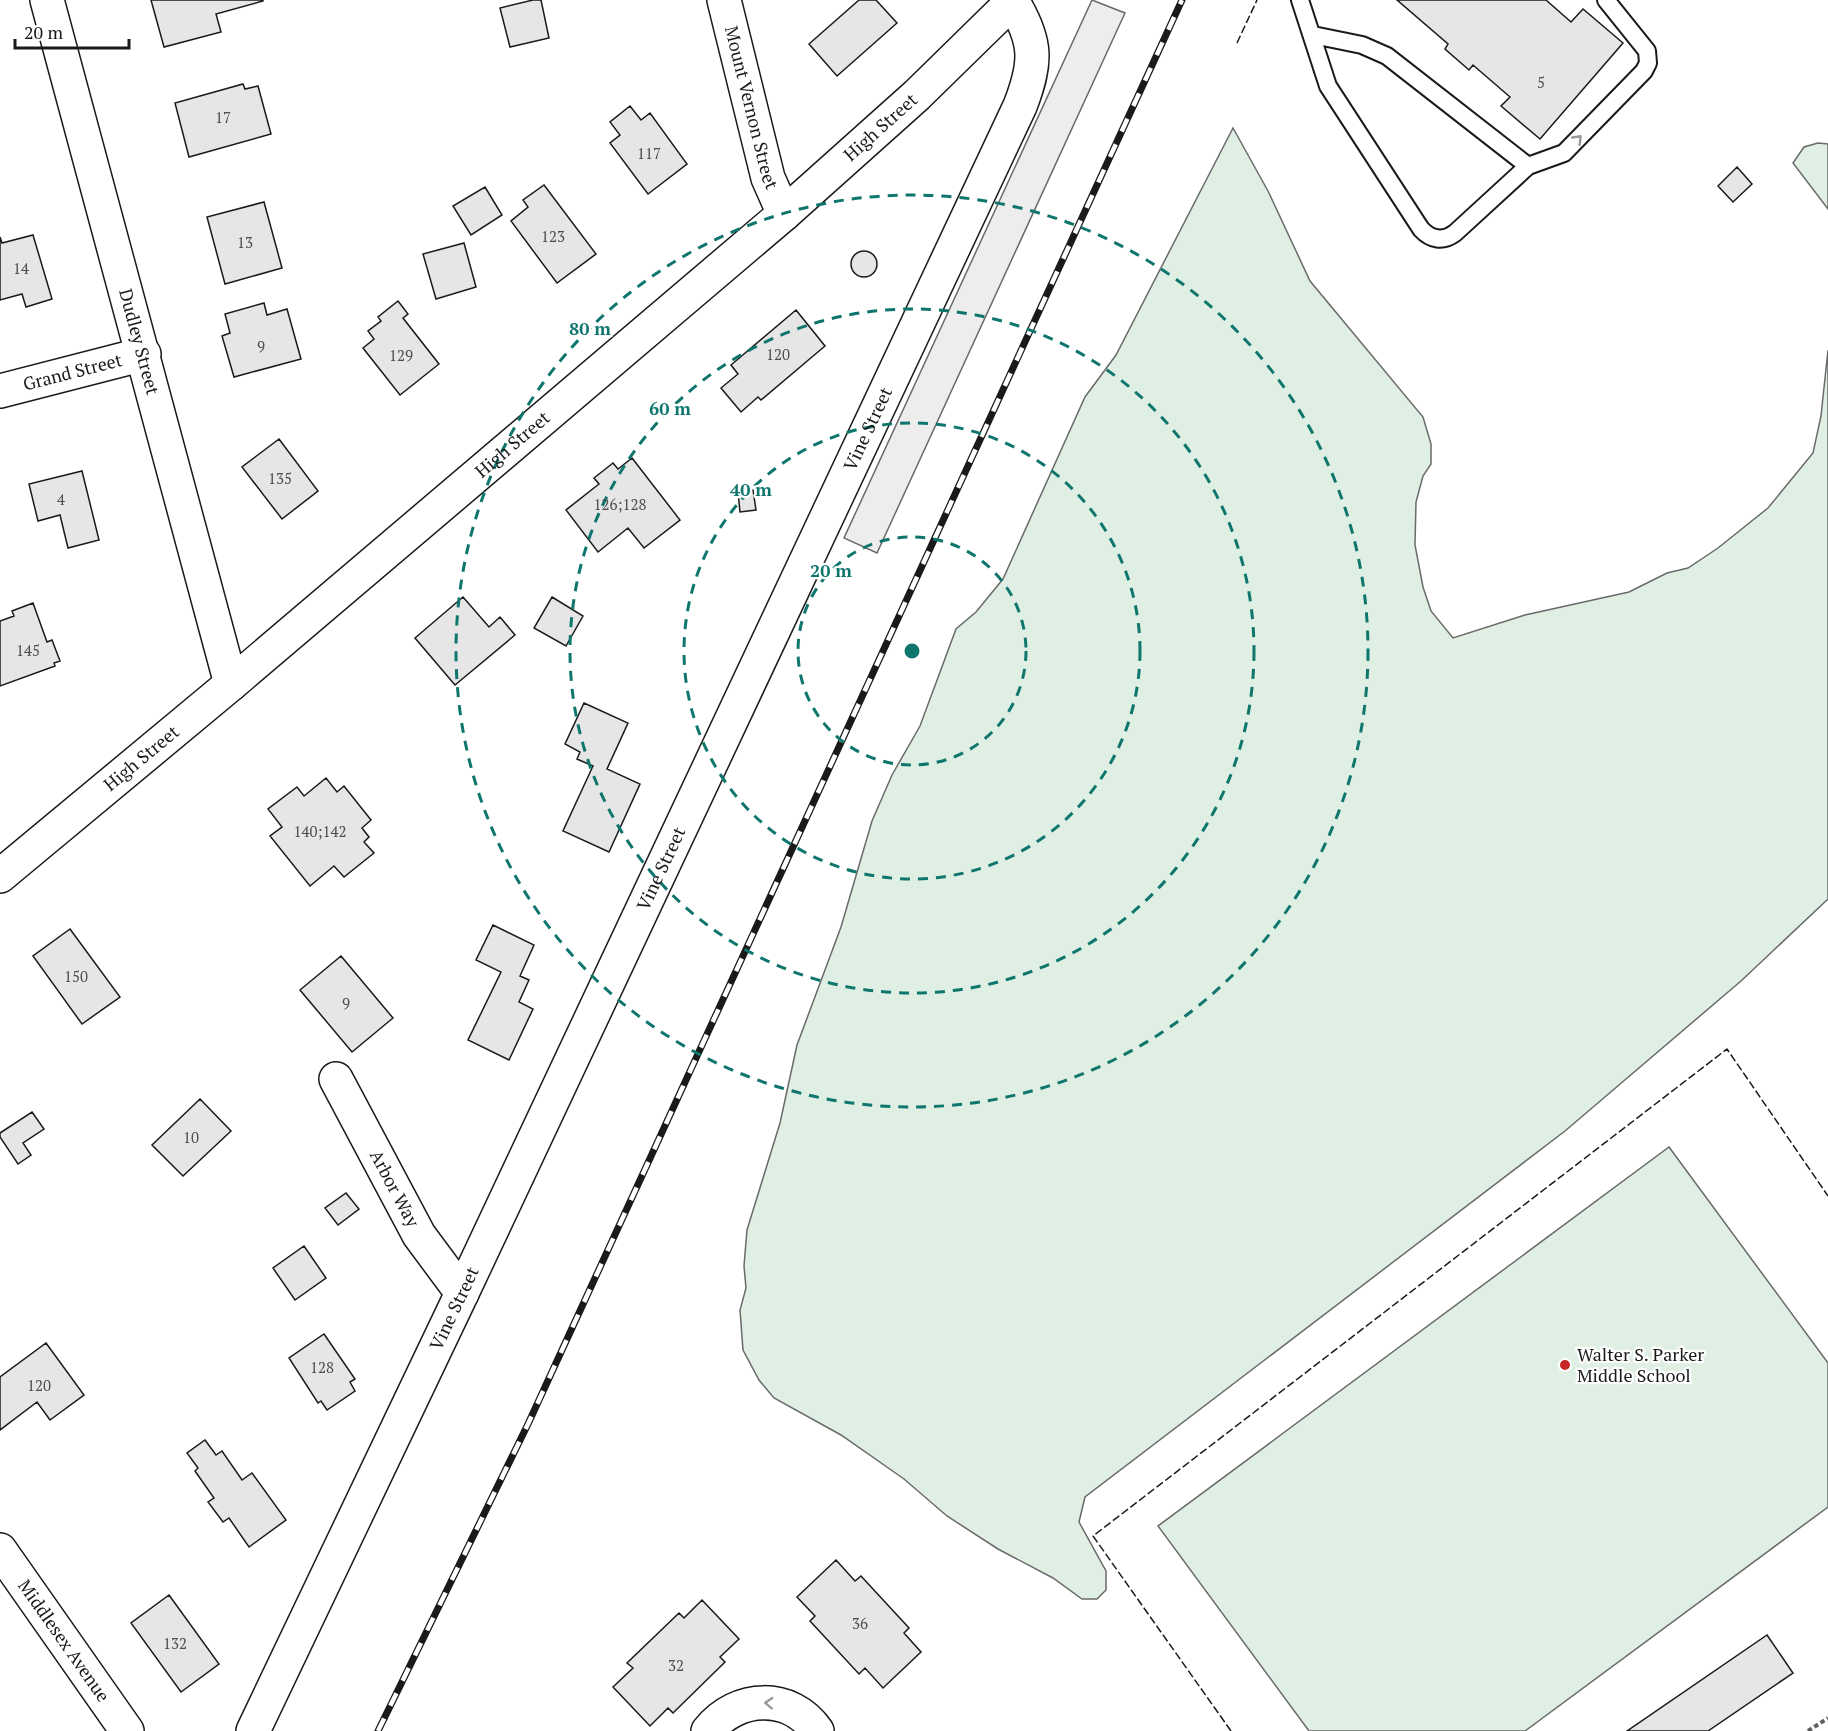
<svg xmlns="http://www.w3.org/2000/svg" width="1828" height="1731" viewBox="0 0 1828 1731" font-family="'PT Serif',serif">
<style>
.green{fill:#e0efe3;stroke:#6a6a6a;stroke-width:1.5}
.parking{fill:#ededed;stroke:#6a6a6a;stroke-width:1.5}
.building{fill:#e6e6e6;stroke:#1a1a1a;stroke-width:1.5}
.lines{fill:none;stroke-linecap:round;stroke-linejoin:round}
.lane-casing{stroke:#1a1a1a;stroke-width:20}
.street-casing{stroke:#1a1a1a;stroke-width:36}
.secondary-casing{stroke:#1a1a1a;stroke-width:36}
.path{stroke:#5f5f5f;stroke-width:4;stroke-dasharray:4.5 3;stroke-linecap:butt}
.lane{stroke:#fff;stroke-width:16}
.street{stroke:#fff;stroke-width:33}
.secondary{stroke:#fff;stroke-width:33}
.rail-casing{stroke:#1a1a1a;stroke-width:7}
.rail{stroke:#fff;stroke-width:4.5;stroke-dasharray:14;stroke-linecap:butt}
.fence{stroke:#1a1a1a;stroke-width:1.5;stroke-dasharray:8 3;stroke-linecap:butt}
.oneway{stroke:#989898}
.ring{fill:none;stroke:#0f766e;stroke-width:3;stroke-dasharray:10 8}
.poi-dot{fill:#c62828;stroke:#fff;stroke-width:2}
.labels{text-anchor:middle;stroke-width:4.5;stroke-linejoin:round;paint-order:stroke}
.number-label{font-size:15px;fill:#4d4d4d}
.street-label{font-size:18px;fill:#1a1a1a;stroke:#fff}
.poi-label{font-size:18px;fill:#1a1a1a;stroke:#fff;text-anchor:start}
.centre{fill:#0f766e;stroke:#fff;stroke-width:3}
.ring-label{font-size:18px;text-anchor:middle;font-weight:bold;fill:#0f766e;stroke:#fff;stroke-width:4.5;stroke-linejoin:round;paint-order:stroke}
</style>
<rect width="100%" height="100%" fill="#fff"/>
<path class="green" d="M1233,128L1268,191L1310,281L1423,417L1431,444V464L1423,476L1416,502L1415,545L1423,587L1431,611L1453,638L1525,615L1629,592L1667,573L1688,568L1718,548L1768,508L1813,453L1821,416L1828,350V899L1741,981L1565,1131L1085,1497L1079,1522L1106,1571V1590L1097,1599H1082L1053,1578L998,1549L947,1516L904,1479L841,1435L774,1398L759,1380L743,1350L740,1310L746,1288L744,1266L747,1230L780,1123L797,1045L841,927L872,821L892,775L920,726L956,629L976,612L1003,579L1085,397L1116,355Z
M1818,143L1828,144V209L1793,163L1804,147Z
M1669,1147L1828,1363V1507L1525,1731H1309L1158,1526Z"/>
<path class="parking" d="M1092,0L1125,13L877,553L844,538Z"/>
<path class="building" d="M151,0H263V1L216,14L221,32L164,47Z
M533,0H541L549,38L510,47L500,8Z
M859,0H876L897,23L837,76L809,44Z
M1397,0H1546L1571,22L1583,9L1623,43L1540,139L1501,106L1510,97L1473,65L1469,70L1445,49L1448,44Z
M243,84L245,89L258,86L271,134L189,157L175,103Z
M630,106L641,120L650,113L687,164L648,194L610,143L620,135L610,122Z
M1737,167L1752,184L1733,202L1718,186Z
M544,185L596,254L557,283L511,221L528,207L523,200Z
M485,187L502,215L471,235L453,206Z
M264,202L282,268L225,284L207,217Z
M33,235L52,299L26,307L22,294L0,300V237L2,243Z
M464,243L476,287L436,299L423,254Z
M851 264a13 13 0 1 1 26 0a13 13 0 1 1-26 0Z
M398,301L408,314L403,318L439,364L400,395L363,348L374,339L368,331L381,321L378,317Z
M264,303L267,315L287,309L301,359L234,377L222,336L230,333L225,314Z
M796,310L825,346L761,400L758,397L741,412L721,388L738,374L731,365Z
M279,439L318,491L282,519L242,467Z
M632,458L680,520L644,548L628,528L598,552L566,510L599,484L594,478L613,463L618,469Z
M82,471L99,540L68,548L60,515L38,521L29,484Z
M753,490L756,510L740,512L738,492Z
M463,597L489,627L500,617L515,635L455,685L415,638Z
M552,597L583,616L566,646L534,628Z
M33,603L47,642L52,640L60,661L54,663L55,666L0,686V621L14,616L12,611Z
M584,703L628,723L607,769L640,784L609,852L563,831L593,766L577,759L580,752L565,744Z
M326,778L337,792L344,786L371,820L362,828L369,837L364,842L374,853L344,877L334,866L310,886L270,836L282,827L268,809L297,787L304,796Z
M493,925L534,945L520,976L529,980L519,1002L533,1009L509,1060L468,1040L501,972L476,960Z
M70,929L120,997L82,1024L33,956Z
M341,956L393,1018L352,1052L300,990Z
M200,1099L231,1131L183,1176L152,1145Z
M32,1112L44,1129L23,1143L31,1155L18,1164L0,1137V1133Z
M346,1193L359,1209L338,1225L325,1208Z
M304,1246L326,1278L295,1300L273,1268Z
M324,1334L355,1379L350,1382L355,1391L327,1410L321,1401L318,1403L289,1358Z
M46,1343L84,1395L50,1420L37,1402L0,1430V1377Z
M205,1440L216,1455L222,1451L242,1480L252,1473L286,1520L249,1547L229,1518L223,1522L208,1502L214,1498L195,1471L198,1468L187,1453Z
M836,1560L855,1581L861,1576L909,1628L904,1633L921,1652L883,1688L865,1668L859,1674L810,1621L815,1616L797,1597Z
M169,1595L219,1664L181,1692L131,1623Z
M702,1600L739,1639L720,1657L725,1662L673,1713L668,1708L650,1726L613,1687L633,1668L627,1663L679,1613L684,1618Z
M1767,1635L1793,1673L1708,1731H1627Z"/>
<g class="lines">
<g class="lane-casing">
<path id="lane" d="M1300,0L1328,86L1421,229C1431,240 1443,242 1455,233L1528,166L1564,153L1644,71L1648,63L1647,51L1606,0
M1313,35L1362,45L1387,56L1528,166"/>
</g>
<g class="street-casing">
<g id="street">
<path id="s1" d="M47,0L231,684"/>
<path id="s2" d="M724,0L768,178L784,214"/>
<path id="s3" d="M0,391L144,354"/>
<path id="s4" d="M336,1079L419,1235L462,1293"/>
<path id="s5" d="M0,1550L127,1731"/>
<path id="s6" d="M253,1731L462,1293L1020,106C1037,62 1037,42 1013,2"/>
<path d="M708,1731C737,1694 791,1693 817,1731"/>
</g>
</g>
<g class="secondary-casing">
<g id="secondary">
<path id="s7" d="M0,876L231,684L784,214L917,95L1014,0"/>
</g>
</g>
<path class="path" d="M1808,1731L1828,1718"/>
<use href="#lane" class="lane"/>
<use href="#street" class="street"/>
<use href="#secondary" class="secondary"/>
<g class="rail-casing">
<path id="rail" d="M378,1731L528,1424L1182,0"/>
</g>
<use href="#rail" class="rail"/>
<path class="fence" d="M1237,43L1257,0
M1231,1731L1093,1536L1727,1049L1828,1196"/>
</g>
<defs><path id="oneway-chevron" d="M-2-3.5L2.5 0L-2 3.5" fill="none" stroke-width="1.6" stroke-linecap="round" stroke-linejoin="round" transform="scale(1.5)"/></defs>
<g class="oneway">
<use href="#oneway-chevron" transform="translate(1578 139) rotate(-46)"/>
<use href="#oneway-chevron" transform="translate(769 1703) rotate(-177)"/>
</g>
<g class="ring">
<circle cx="912" cy="651" r="114"/>
<circle cx="912" cy="651" r="228"/>
<circle cx="912" cy="651" r="342"/>
<circle cx="912" cy="651" r="456"/>
</g>
<circle class="poi-dot" cx="1565" cy="1365" r="6"/>
<g class="labels">
<g class="number-label">
<text x="1541" y="88">5</text>
<text x="223" y="123">17</text>
<text x="649" y="159">117</text>
<text x="553" y="242">123</text>
<text x="245" y="248">13</text>
<text x="21" y="274">14</text>
<text x="261" y="352">9</text>
<text x="778" y="360">120</text>
<text x="401" y="361">129</text>
<text x="280" y="484">135</text>
<text x="61" y="505">4</text>
<text x="620" y="510">126;128</text>
<text x="28" y="656">145</text>
<text x="320" y="837">140;142</text>
<text x="76" y="982">150</text>
<text x="346" y="1009">9</text>
<text x="191" y="1143">10</text>
<text x="322" y="1373">128</text>
<text x="39" y="1391">120</text>
<text x="860" y="1629">36</text>
<text x="175" y="1649">132</text>
<text x="676" y="1671">32</text>
</g>
<g class="street-label">
<text dy="6" stroke="none"><textPath href="#s2" startOffset="111">Mount Vernon Street</textPath></text>
<text dy="6" stroke="none"><textPath href="#s7" startOffset="1156">High Street</textPath></text>
<text dy="6" stroke="none"><textPath href="#s1" startOffset="354">Dudley Street</textPath></text>
<text dy="6" stroke="none"><textPath href="#s3" startOffset="75">Grand Street</textPath></text>
<text dy="6" stroke="none"><textPath href="#s6" startOffset="1440">Vine Street</textPath></text>
<text dy="6" stroke="none"><textPath href="#s7" startOffset="670">High Street</textPath></text>
<text dy="6" stroke="none"><textPath href="#s7" startOffset="184">High Street</textPath></text>
<text dy="6" stroke="none"><textPath href="#s6" startOffset="954">Vine Street</textPath></text>
<text dy="6" stroke="none"><textPath href="#s4" startOffset="124">Arbor Way</textPath></text>
<text dy="6" stroke="none"><textPath href="#s6" startOffset="468">Vine Street</textPath></text>
<text dy="6" stroke="none"><textPath href="#s5" startOffset="111">Middlesex Avenue</textPath></text>
</g>
<g class="poi-label">
<text x="1577" y="1361">Walter S. Parker<tspan x="1577" dy="21">Middle School</tspan></text>
</g>
</g>
<circle cx="912" cy="651" r="9" class="centre"/>
<g class="ring-label">
<text x="590" y="335">80 m</text>
<text x="670" y="415">60 m</text>
<text x="751" y="496">40 m</text>
<text x="831" y="577">20 m</text>
</g>
<path d="M15 39v9h114v-9" fill="none" stroke="#1a1a1a" stroke-width="3"/>
<text x="24" y="39" font-size="18" fill="#1a1a1a" stroke="#ffffff" stroke-width="4.5" paint-order="stroke">20 m</text>
</svg>
